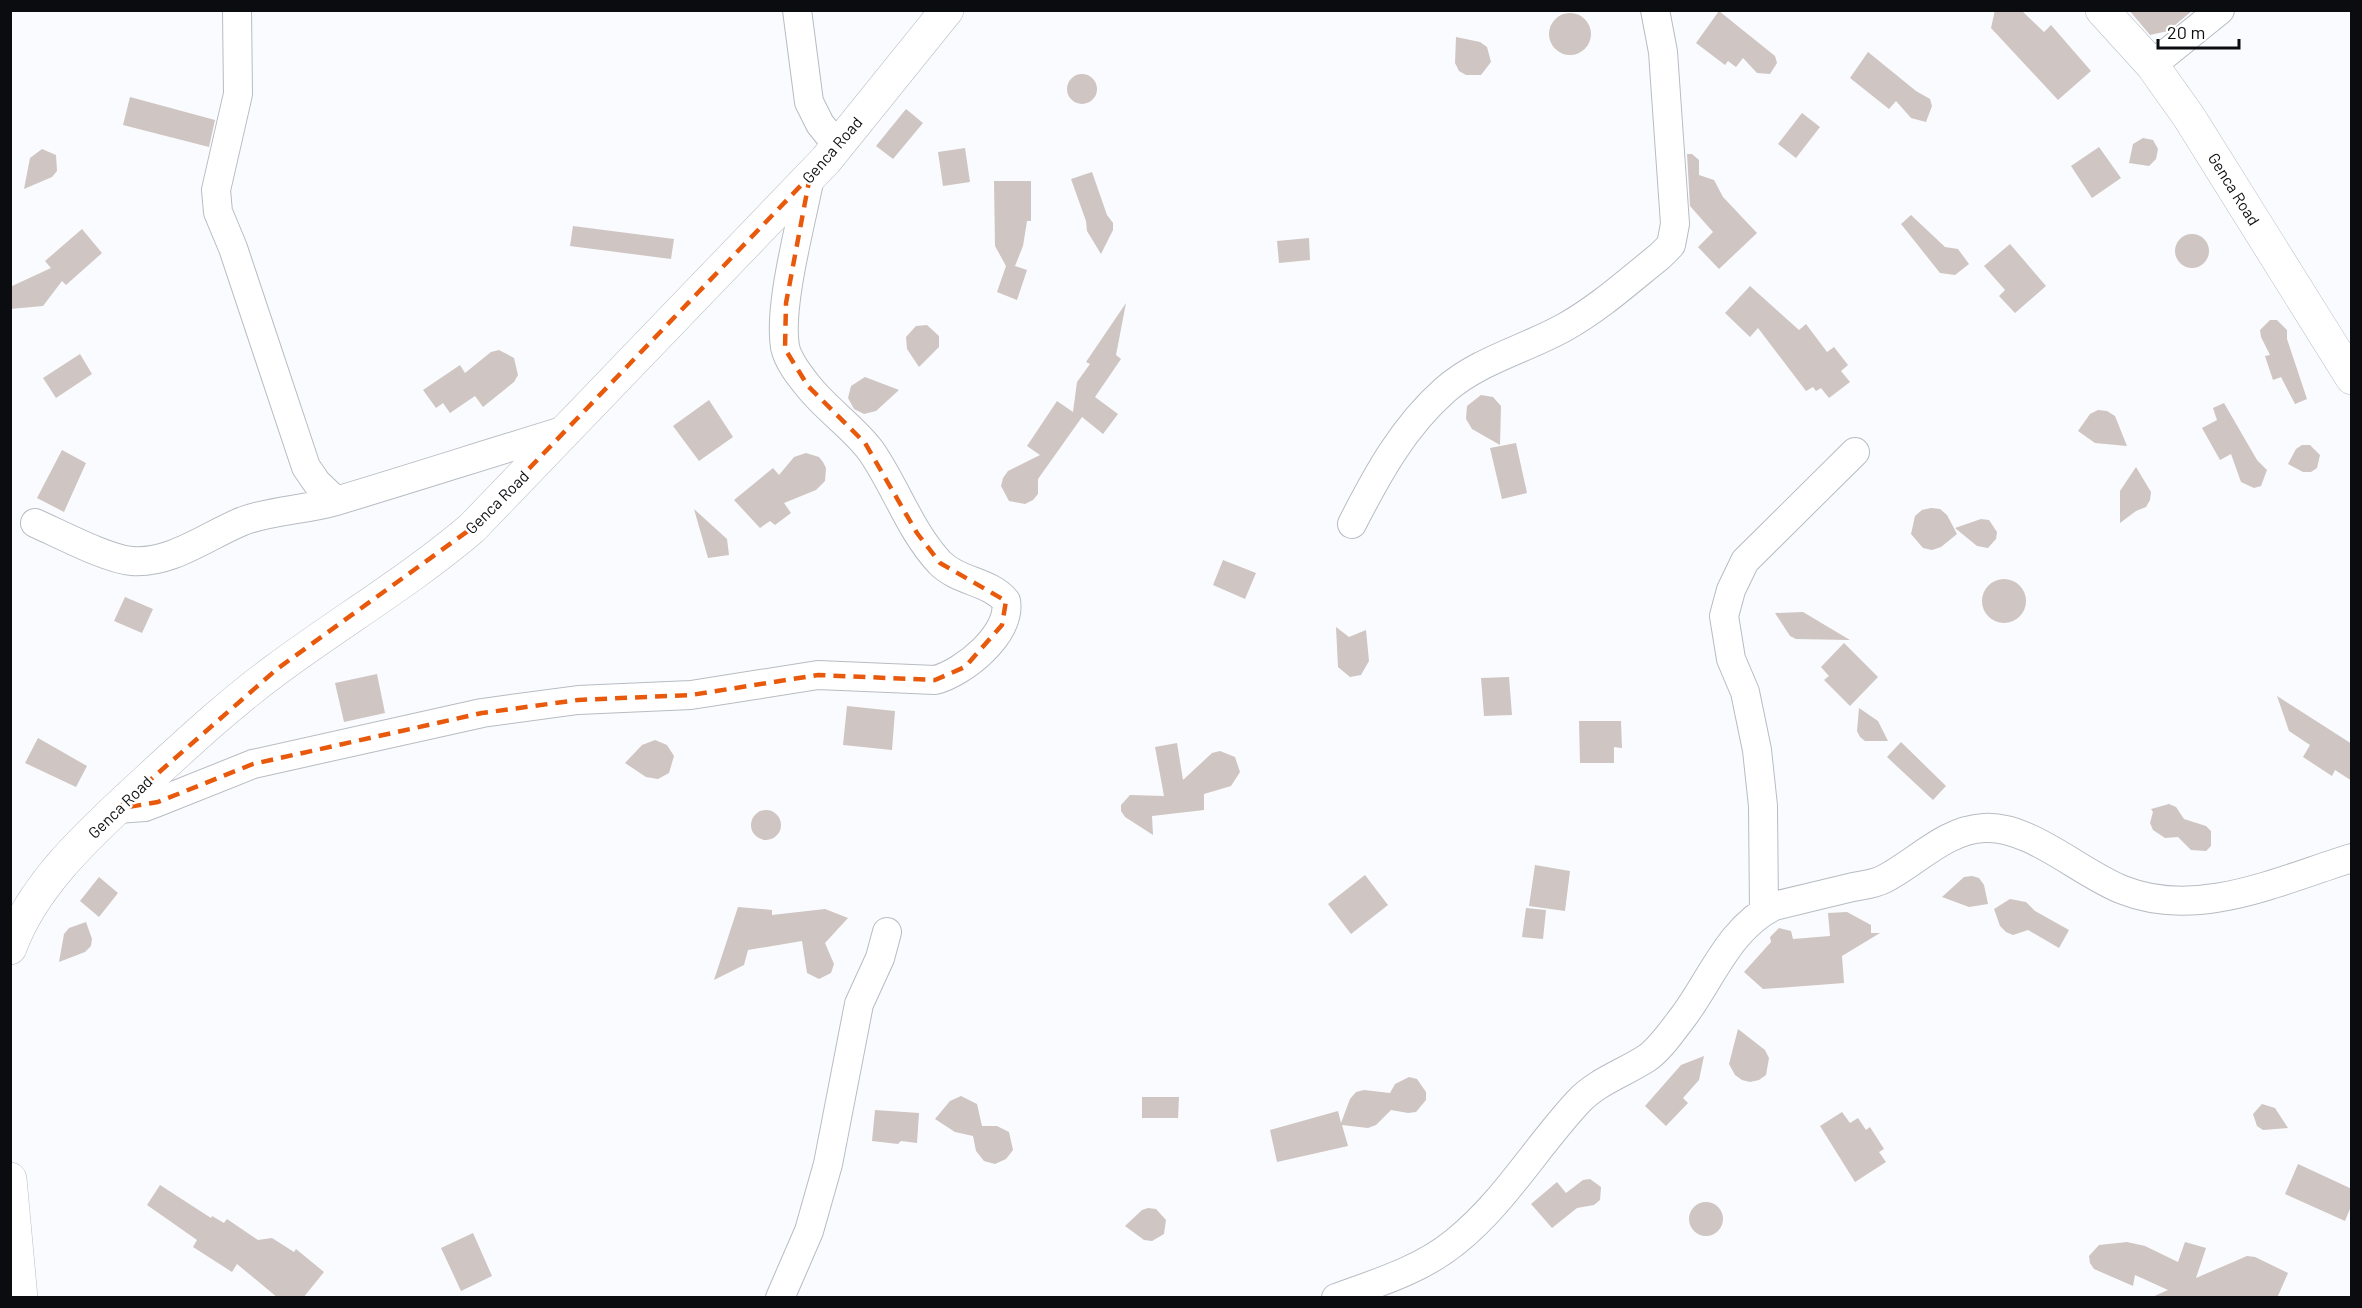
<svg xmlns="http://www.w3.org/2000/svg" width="2362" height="1308" viewBox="0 0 2362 1308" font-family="Barlow,sans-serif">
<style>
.building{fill:#cfc5c2}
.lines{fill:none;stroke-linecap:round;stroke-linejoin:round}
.minor-casing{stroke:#b7bcc3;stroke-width:30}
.tertiary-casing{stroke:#b7bcc3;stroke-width:34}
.minor{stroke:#fff;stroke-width:28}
.tertiary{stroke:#fff;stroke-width:33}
.marked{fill:none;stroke:#e8590c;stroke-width:4.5;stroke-dasharray:12 8;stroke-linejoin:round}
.labels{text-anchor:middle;stroke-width:5;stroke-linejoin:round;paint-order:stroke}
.street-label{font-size:16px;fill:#0b0c0f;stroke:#fff}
</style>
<rect width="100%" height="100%" fill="#f9fbfe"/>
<path class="building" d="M1995,10H2021L2044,32L2051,25L2091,71L2058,100L1991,28Z
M2129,10H2193L2168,31L2150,35Z
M1719,11L1775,56L1777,63L1770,74L1757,73L1743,58L1736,67L1728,61L1725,65L1696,43Z
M1549 34a21 21 0 1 1 42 0a21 21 0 1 1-42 0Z
M1456,37L1480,42L1487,47L1491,62L1481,75H1466L1459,71L1455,63Z
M1868,52L1916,91L1930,99L1932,106L1926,122L1911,118L1896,101L1889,109L1850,78Z
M1067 89a15 15 0 1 1 30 0a15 15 0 1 1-30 0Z
M130,97L215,120L209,147L123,125Z
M906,109L923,123L893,159L876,146Z
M1802,113L1820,127L1796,158L1778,144Z
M2143,138L2153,140L2158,149L2156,159L2149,166L2129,163L2133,144Z
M2099,147L2121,178L2092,198L2071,166Z
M965,148L970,182L943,186L938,152Z
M42,149L56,155L57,171L52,177L24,189L30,158Z
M1687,154H1692L1699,160V175L1714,180L1723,197L1757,233L1719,269L1698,247L1713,232L1690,206Z
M1092,172L1107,215L1113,223V230L1101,254L1087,231L1086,221L1071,179Z
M994,181H1031V221H1027L1023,246L1015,266L1027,270L1017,300L997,292L1006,266L995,246Z
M1911,215L1945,247L1958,249L1969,264L1955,275L1940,273L1901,224Z
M573,226L674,239L671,259L570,246Z
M82,229L102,253L66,285L62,281L43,306L10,309V287L51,268L45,261Z
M2175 251a17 17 0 1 1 34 0a17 17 0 1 1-34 0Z
M1309,238L1310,260L1279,263L1277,241Z
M2010,244L2046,286L2015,313L1999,296L2005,290L1984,266Z
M1750,286L1799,330L1806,324L1827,352L1834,347L1848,365L1841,371L1850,382L1829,398L1821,388L1816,391L1813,387L1806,391L1758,328L1750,337L1725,313Z
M1126,303L1116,355L1121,359L1095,397L1118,414L1103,434L1082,417L1038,479V494L1033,500L1025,504L1009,501L1001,486L1003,478L1008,471L1040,455L1027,446L1057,401L1073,412L1077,382L1090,364L1086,362Z
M2270,320H2277L2287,330V339L2307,399L2295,404L2281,377L2273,380L2265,356L2270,355L2261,337L2260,330Z
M927,325L939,336V347L919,367L907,349L906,337L916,326Z
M499,350L514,358L518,375L514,382L483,407L475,396L450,413L443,403L436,408L423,390L460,365L465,373L491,352Z
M80,354L92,374L56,398L43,378Z
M865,377L899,390L876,411L864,414L854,409L848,398L851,386Z
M1481,395L1493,397L1501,406L1500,445L1472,429L1466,419L1467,406Z
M709,400L733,437L699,461L673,426Z
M2224,403L2257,460L2267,470L2261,486L2254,488L2241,482L2231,454L2220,460L2202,428L2217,420L2213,408Z
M2098,410L2107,411L2115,416L2127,446L2095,443L2078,431L2090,414Z
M1516,443L1527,493L1502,499L1490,448Z
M2302,445H2310L2320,455L2317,468L2311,472H2303L2288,464L2296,449Z
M62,450L86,463L64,512L37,498Z
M806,453L819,457L823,462L826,468L825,481L816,490L784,503L791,513L775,525L770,521L760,528L734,500L773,468L779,475L794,457Z
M2136,467L2151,492L2150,500L2146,507L2136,511L2120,523V491Z
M1931,508L1940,509L1947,515L1957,534L1941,547L1932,550L1923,548L1911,534L1915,516L1922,510Z
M694,509L727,539L729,555L708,558Z
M1981,519L1989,520L1997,532L1996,539L1988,548L1977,546L1955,528Z
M1223,560L1256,573L1245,599L1213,585Z
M1982 601a22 22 0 1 1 44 0a22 22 0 1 1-44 0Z
M125,597L153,609L142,633L114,621Z
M1803,612L1850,640L1796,639L1790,636L1775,613Z
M1336,627L1349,637L1366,630L1369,661L1361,675L1350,677L1338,667Z
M1844,643L1878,677L1850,706L1824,680L1829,676L1821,667Z
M377,674L385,713L344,722L335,683Z
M1509,677L1512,715L1484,716L1481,678Z
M2277,696L2352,744V781L2335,770L2332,776L2303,757L2310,745L2289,731Z
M847,706L895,711L892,750L843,745Z
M1859,708L1878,721L1888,741H1865L1860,737L1857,731Z
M1579,721H1621L1622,748L1614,747V763H1580Z
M38,738L87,766L76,787L25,763Z
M655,740L667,745L674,756L669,773L658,779L646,777L625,763L642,745Z
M1901,742L1946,786L1933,800L1887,757Z
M1177,743L1183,780L1212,753L1220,751L1235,757L1240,772L1231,786L1204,794V810L1152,816L1153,835L1125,817L1121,811V805L1130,795L1164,796L1155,747Z
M2169,804L2176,807L2184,819L2206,826L2211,831V846L2206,851L2191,850L2178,837L2165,838L2153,830L2150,823L2153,812L2151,809Z
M751 825a15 15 0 1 1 30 0a15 15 0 1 1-30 0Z
M1535,865L1570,871L1565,911L1529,906Z
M1365,875L1388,905L1351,934L1328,904Z
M1972,876L1979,878L1984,885L1988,904L1969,907L1942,897L1964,877Z
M99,877L118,893L99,917L80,901Z
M2010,899L2026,902L2035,911L2069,930L2059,948L2028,930L2013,935L2006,932L2000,926L1994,909Z
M738,907L772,910V915L825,909L848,918L825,943L834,964L831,973L819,979L807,973L802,941L748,950L744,965L714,980Z
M1526,908L1546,910L1543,939L1522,937Z
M1847,912L1871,925V933H1880L1842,956L1844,983L1763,989L1744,972L1771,942L1770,937L1779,928L1791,931L1793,939L1830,936L1828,913Z
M86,922L92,939L91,946L85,952L59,962L64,934L69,928Z
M1738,1029L1765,1050L1769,1058L1766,1075L1759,1080L1750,1082L1742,1080L1735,1075L1729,1064Z
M1704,1056L1699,1080L1683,1098L1688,1103L1666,1126L1645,1106L1681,1065Z
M1409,1077L1417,1079L1426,1092V1100L1416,1112L1408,1113L1391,1110L1376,1125L1368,1128L1342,1125L1348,1146L1277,1162L1270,1130L1338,1111L1341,1123L1350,1099L1356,1092L1364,1090L1390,1093L1395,1084Z
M961,1096L977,1104L982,1126H997L1009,1132L1013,1150L1006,1159L995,1164L984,1161L976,1151L973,1136L955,1132L935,1119L950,1101Z
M1142,1097H1179L1178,1118H1142Z
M2262,1104L2275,1108L2288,1128L2263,1130L2257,1126L2253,1114Z
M875,1110L919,1113L917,1143L901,1141L898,1144L872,1141Z
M1842,1112L1850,1123L1858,1118L1866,1130L1870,1127L1884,1149L1879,1152L1886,1162L1855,1182L1820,1126Z
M2298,1164L2352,1189V1204L2345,1221L2285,1194Z
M1590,1179L1601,1187L1600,1200L1594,1205L1577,1208L1552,1228L1531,1204L1557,1182L1566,1193L1583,1180Z
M160,1185L211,1218L212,1216L224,1223L227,1219L258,1240L272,1238L294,1252L296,1249L324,1272L303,1298H278L237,1264L232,1272L193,1247L197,1240L147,1205Z
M1689 1219a17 17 0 1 1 34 0a17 17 0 1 1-34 0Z
M1148,1208L1156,1209L1166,1220L1164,1234L1152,1241L1144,1240L1125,1226L1142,1210Z
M473,1233L492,1276L461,1291L441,1248Z
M2127,1242L2145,1246L2178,1262L2185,1242L2206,1248L2196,1278L2247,1256L2255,1257L2288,1273L2277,1298H2150L2168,1290L2135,1275L2133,1286L2094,1269L2090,1263L2089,1256L2099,1245Z"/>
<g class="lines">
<g class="minor-casing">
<path id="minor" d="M237,10L238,94L216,190L218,212L233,248L306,467L317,483L336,501
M797,10L809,102L820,124L837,145
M2152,65L2220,10
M35,523C60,534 107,559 132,561C172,564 208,535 243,521C273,510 305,510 336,501C413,478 490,453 566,430
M1352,524C1377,475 1403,427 1445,390C1479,360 1526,349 1565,327C1599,308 1630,280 1660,256L1671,245L1675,224L1663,52L1655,10
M117,809L145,807L158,802L253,764L482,713L578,700L691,695L818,675L935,680C963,673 1012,634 1006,601C990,581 959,582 940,563C910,531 896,487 871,451C853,427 827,410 808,386C799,375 788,361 785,347C778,304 802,221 810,176
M1764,911L1763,806L1757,750L1745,692L1731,659L1724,616L1731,590L1745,561L1855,452
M780,1298L809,1231L828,1164L859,1004L880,958L887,932
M1336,1298C1377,1283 1421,1270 1455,1242C1504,1203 1536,1147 1578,1102C1596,1082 1624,1073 1647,1058C1660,1049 1673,1030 1683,1017C1711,980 1729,928 1774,906C1800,900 1827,893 1853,887C1863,885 1875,884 1884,879C1917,862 1945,830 1984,828C2030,825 2081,874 2123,890C2198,920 2280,880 2352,858"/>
</g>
<g class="tertiary-casing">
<path id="tertiary" d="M2102,10L2152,65L2189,117L2352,378
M10,948C32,887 84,839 130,796C178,752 225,707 277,669C342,621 411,580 472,528L826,160L947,10
M10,1179L21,1298"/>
</g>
<use href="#minor" class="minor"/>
<use href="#tertiary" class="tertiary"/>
</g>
<path class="marked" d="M810,176L786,303L785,349L808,386L865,443L917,533L940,563L1006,601L1002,625L965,667L935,680L818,675L691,695L578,700L482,713L253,764L158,802L117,809L277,669L472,528Z"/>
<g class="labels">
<g class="street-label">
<text transform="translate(832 150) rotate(-49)" y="6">Genca Road</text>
<text transform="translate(2234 189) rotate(58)" y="6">Genca Road</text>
<text transform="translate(497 502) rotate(-45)" y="6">Genca Road</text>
<text transform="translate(120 807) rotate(-44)" y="6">Genca Road</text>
</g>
</g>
<rect width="2362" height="1308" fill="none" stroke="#0b0c0f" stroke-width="24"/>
<path d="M2158 39v9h81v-9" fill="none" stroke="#0b0c0f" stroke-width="3"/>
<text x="2167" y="39" font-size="18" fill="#0b0c0f" stroke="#ffffff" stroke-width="4.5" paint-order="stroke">20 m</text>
</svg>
